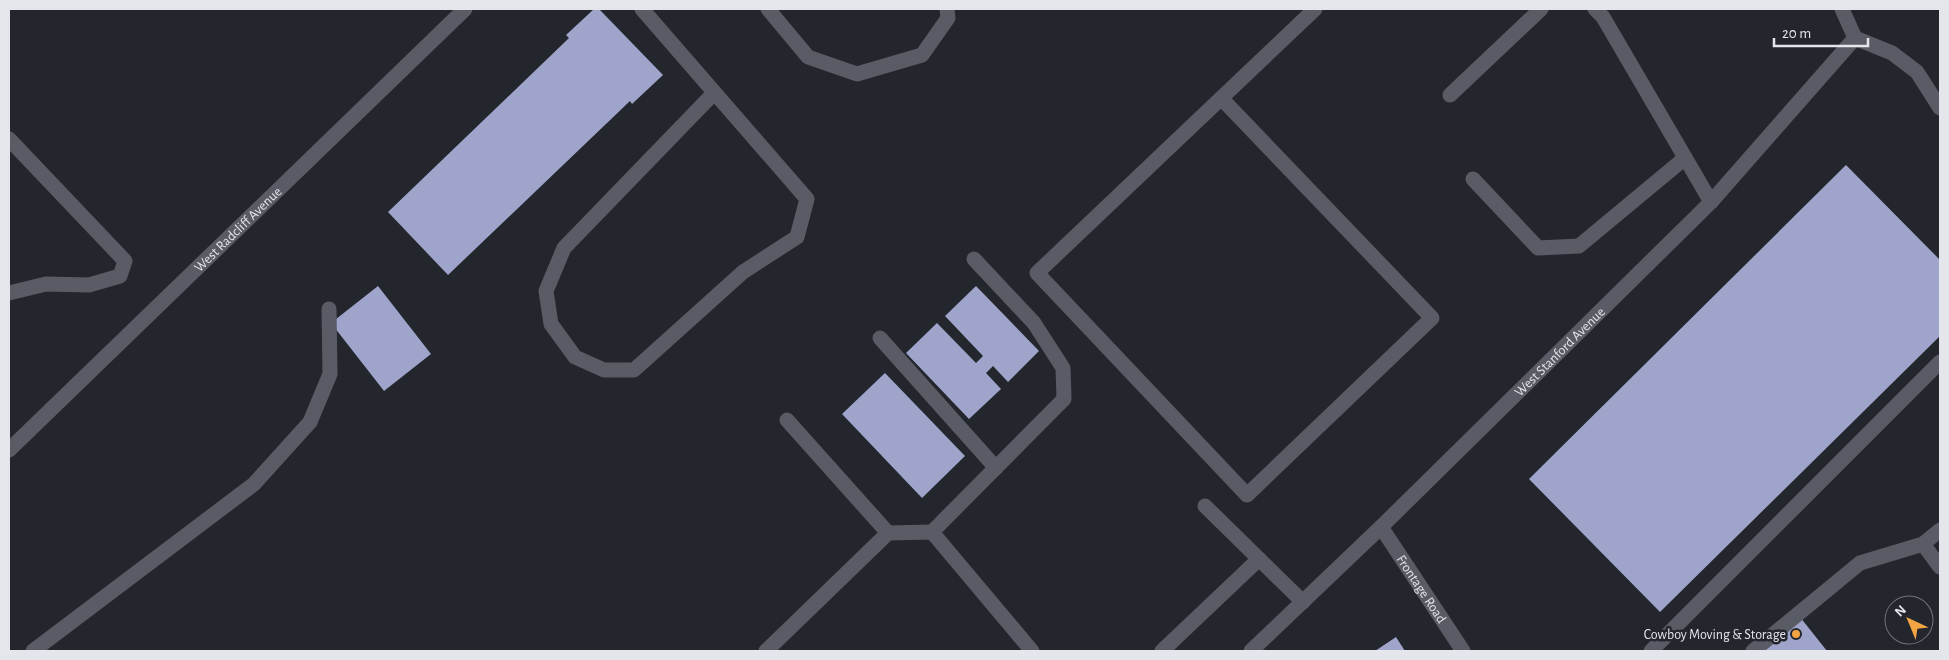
<svg xmlns="http://www.w3.org/2000/svg" width="1949" height="660" viewBox="0 0 1949 660" font-family="'Alegreya Sans',sans-serif">
<style>
.building{fill:#9fa5ca}
.lines{fill:none;stroke-linecap:round;stroke-linejoin:round}
.minor{stroke:#5a5c65;stroke-width:15}
.poi-dot{fill:#f3a443;stroke:#24262e;stroke-width:2}
.labels{text-anchor:middle;stroke-width:5;stroke-linejoin:round;paint-order:stroke}
.street-label{font-size:14px;fill:#e5e6ec;stroke:#24262e}
.poi-label{font-size:14px;fill:#e5e6ec;stroke:#24262e;text-anchor:end}
</style>
<rect width="100%" height="100%" fill="#24262e"/>
<path class="building" d="M594,9H599L663,75L632,104L630,101L448,275L388,212L569,38L566,35Z
M1846,165L1940,260V336L1660,612L1529,479Z
M378,286L431,354L384,391L331,323Z
M976,286L1039,351L1008,382L993,366L986,373L1001,389L969,419L906,353L937,323L976,363L983,356L945,316Z
M885,373L965,456L922,498L842,414Z
M1800,617L1827,651H1758Z
M1396,637L1405,651H1375Z"/>
<g class="lines">
<g class="minor">
<path d="M642,9L807,199L797,237L743,272L634,370H604L575,357L551,324L546,291L564,248L714,93"/>
<path d="M768,9L808,57L857,74L922,55L948,18L947,9"/>
<path d="M1595,9L1603,17L1711,202"/>
<path d="M1842,9L1855,38"/>
<path d="M1855,38L1892,53L1917,72L1940,108"/>
<path d="M1450,95L1541,9"/>
<path d="M1221,98L1432,318L1247,495L1037,273L1315,9"/>
<path d="M9,139L125,261L120,276L89,285L46,284L9,293"/>
<path d="M1473,179L1538,248L1579,246L1685,158"/>
<path d="M880,338L996,468"/>
<path d="M787,420L888,533"/>
<path id="s1" d="M9,450L465,9"/>
<path d="M1205,506L1303,602"/>
<path id="s2" d="M1381,527L1463,651"/>
<path d="M932,532L1064,399L1063,368L1034,323L974,259"/>
<path d="M1923,544L1940,567"/>
<path d="M33,651L254,484L310,422L330,374L329,309"/>
<path d="M766,651L888,533L932,532L1032,651"/>
<path d="M1162,651L1259,559"/>
<path id="s3" d="M1251,651L1381,527L1711,202L1855,38"/>
<path d="M1651,651L1940,362"/>
<path d="M1753,651L1860,563L1923,544L1940,530"/>
</g>
</g>
<circle class="poi-dot" cx="1796" cy="634" r="5"/>
<g class="labels">
<g class="street-label">
<text dy="5" stroke="none"><textPath href="#s1" startOffset="318">West Radcliff Avenue</textPath></text>
<text dy="5" stroke="none"><textPath href="#s3" startOffset="430">West Stanford Avenue</textPath></text>
<text dy="5" stroke="none"><textPath href="#s2" startOffset="74">Frontage Road</textPath></text>
</g>
<g class="poi-label">
<text x="1786" y="639">Cowboy Moving &amp; Storage</text>
</g>
</g>
<rect width="1949" height="660" fill="none" stroke="#e5e6ec" stroke-width="20"/>
<g transform="translate(1909 620) rotate(316)"><circle r="24" fill="#24262e" stroke="#71737a"/>
<path d="M0-4L9 19L0 12L-9 19Z" fill="#f3a443"/>
<text y="-8" font-size="14" font-weight="bold" text-anchor="middle" fill="#e5e6ec">N</text>
</g>
<path d="M1774 38v8h94v-8" fill="none" stroke="#e5e6ec" stroke-width="2.5"/>
<text x="1782" y="38" font-size="15" fill="#e5e6ec" stroke="#24262e" stroke-width="4" paint-order="stroke">20 m</text>
</svg>
